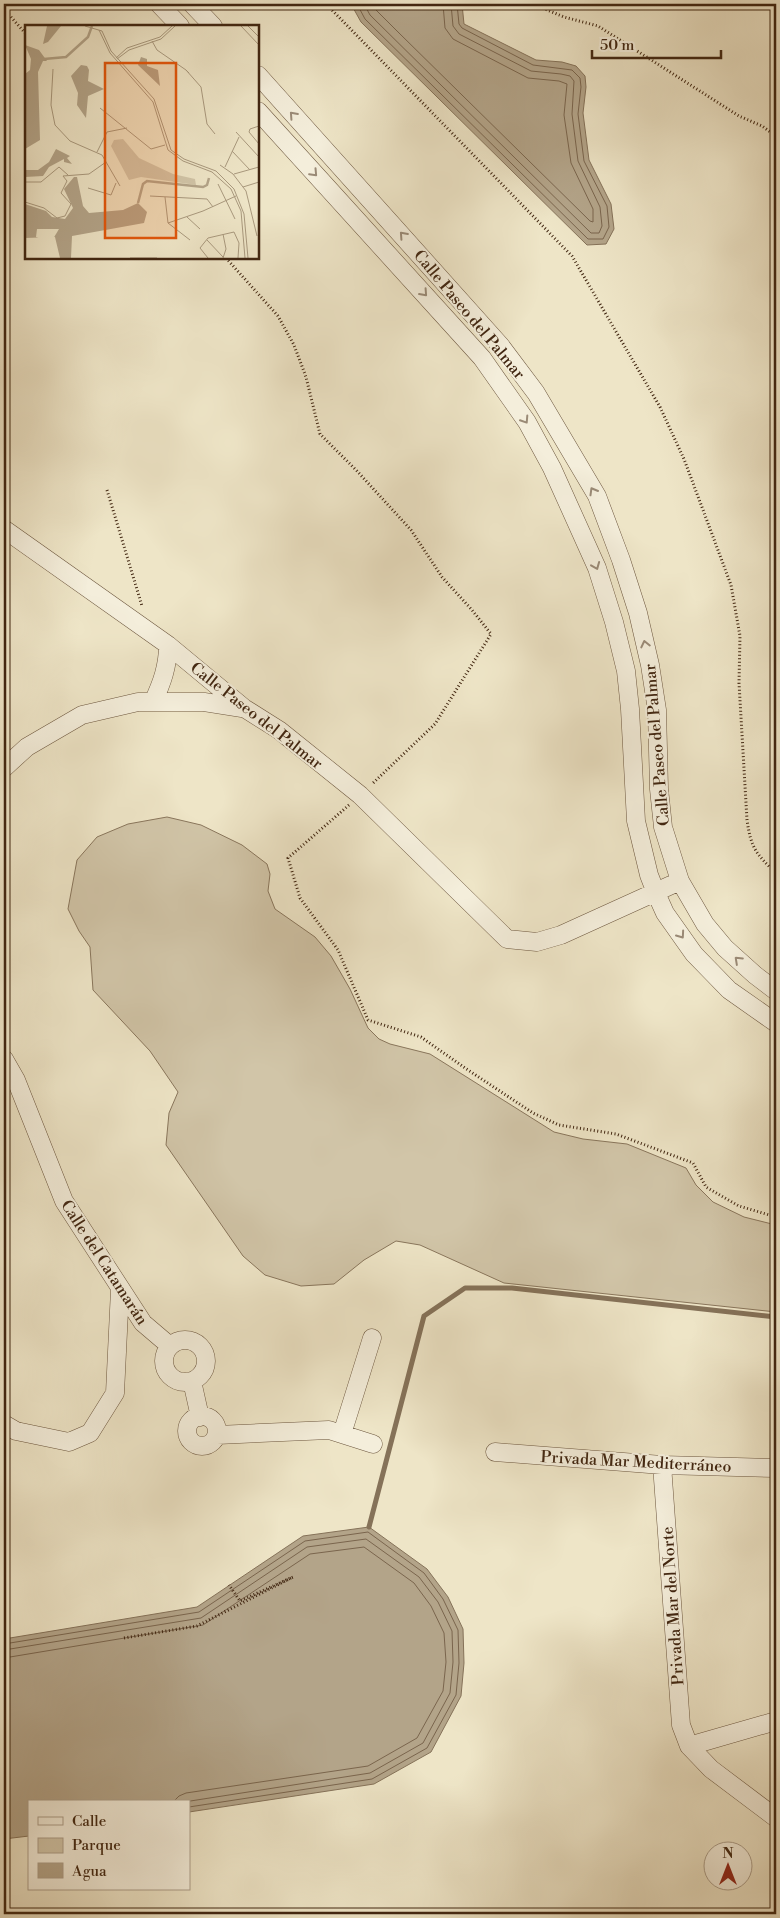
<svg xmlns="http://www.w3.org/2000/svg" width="780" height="1918" viewBox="0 0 780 1918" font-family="'Libre Bodoni',serif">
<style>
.green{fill:#d1c5a8;stroke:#89765c}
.water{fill:#b3a489;stroke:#857259}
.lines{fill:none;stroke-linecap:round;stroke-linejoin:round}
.shore{stroke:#7a654d;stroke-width:1}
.stream{stroke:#857259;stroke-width:5}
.minor-casing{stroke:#6c563e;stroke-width:19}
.path{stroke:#412611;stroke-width:3;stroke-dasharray:1 2.5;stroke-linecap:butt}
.minor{stroke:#f4eedb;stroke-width:18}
.oneway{stroke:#9a8a76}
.labels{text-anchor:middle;stroke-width:4;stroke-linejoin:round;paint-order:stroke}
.street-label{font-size:16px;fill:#412611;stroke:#f4eedb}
.inset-river{fill:none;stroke:#b3a489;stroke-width:2.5}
.inset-road{fill:none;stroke:#a9997e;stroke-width:1}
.view{fill:#e0560c;fill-opacity:0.15;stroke:#e0560c;stroke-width:2.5}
.inset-edge{fill:none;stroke:#412611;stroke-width:2.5}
</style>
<rect width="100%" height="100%" fill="#eee5c7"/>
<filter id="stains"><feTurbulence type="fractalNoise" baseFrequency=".004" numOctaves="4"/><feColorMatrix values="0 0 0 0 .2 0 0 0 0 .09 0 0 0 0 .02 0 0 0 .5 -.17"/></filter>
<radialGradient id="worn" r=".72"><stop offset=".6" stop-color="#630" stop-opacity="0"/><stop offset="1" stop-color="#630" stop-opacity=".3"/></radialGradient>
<path class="green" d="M167,817L201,825L242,845L267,864L270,874L268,891L275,909L315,937L331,956L350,989L368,1028L379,1039L390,1044L430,1054L554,1132L583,1139L627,1144L686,1168L696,1185L713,1202L744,1217L776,1225V1312L504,1283L420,1245L396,1241L364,1260L334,1284L301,1286L265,1275L243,1256L166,1145L169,1113L178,1092L150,1051L93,990L90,947L79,931L68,909L77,860L97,837L128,824Z"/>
<path class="water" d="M351,4H462L464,24L536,60L562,62L576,66L585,76L586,87L583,113L589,160L611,204L614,229L606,244L587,245L361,22Z
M369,1527L427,1569L448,1597L463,1629L464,1663L461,1696L431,1752L374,1784L189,1812V1802H29V1836L4,1839V1639L197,1607L303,1536Z"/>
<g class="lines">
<path class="shore" d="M357,4L365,19L588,239H603L609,227L607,206L584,161L578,114L581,87L580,78L572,70L533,65L462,28L459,24L457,4
M364,4L370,15L591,233H599L602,226L600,207L578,161L572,114L574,81L570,76L561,74L531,71L459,34L453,26L451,4
M373,4L376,10L398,32L590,221L593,222V209L571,163L564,115L567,84L559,81L528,78L453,39L445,28L443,4
M4,1644L199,1612L305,1541L368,1532L424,1573L443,1599L458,1630L459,1663L456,1695L427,1748L372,1779L189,1807
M4,1650L201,1618L307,1547L366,1539L419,1577L438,1602L452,1631L453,1662L450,1693L423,1743L370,1773L184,1802
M4,1658L203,1625L310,1554L364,1547L414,1583L431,1606L444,1633L446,1662L443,1691L417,1738L368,1766L186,1793L179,1796L173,1802"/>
<path class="stream" d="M369,1527L424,1316L465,1288H512L776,1317"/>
<g class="minor-casing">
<path id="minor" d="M159,4L180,26
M192,4L213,26
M258,75L500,345L536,393L597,496L621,560L638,613L650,665L657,710L659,789L663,827L680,881L705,924L725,948L755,975L776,991
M258,111L482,358L527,422L552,468L597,568L614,622L626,671L630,709L636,821L649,875L656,893L665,913L694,954L729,990L776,1023
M4,529L168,645L244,708L279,730L360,795L507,939L537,942L561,935L680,881
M153,702C162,683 168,666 168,645
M4,768L27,747L82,715L138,702H204L242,708
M4,1059L16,1080L64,1201L143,1323L170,1346
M164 1361a21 21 0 1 1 42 0a21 21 0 1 1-42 0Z
M192,1381L200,1417
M187 1431a15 15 0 1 1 30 0a15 15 0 1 1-30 0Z
M4,1424L16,1431L69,1442L90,1433L115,1393L120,1290
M342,1434L372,1338
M217,1435L329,1430L373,1444
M495,1452L662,1465L776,1468
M662,1465L681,1725L689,1746L711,1769L776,1818
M689,1746L776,1721"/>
</g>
<path class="path" d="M329,4L332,10L572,256L660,407L684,459L731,585L740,636L739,683L747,820C751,848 756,854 776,873
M533,4L564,17L598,26L739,116L762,126L776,136
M4,9L26,34
M226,258L278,316L294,345L306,377L320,434L357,471L411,530L442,577L472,610L491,634L435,724L372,784
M107,490L142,606
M349,805L288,858L300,898L338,950L368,1020L421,1037L465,1068L533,1113L559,1125L616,1134L693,1163L706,1187L739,1206L776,1217
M124,1638L197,1626L293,1577L240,1601L229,1585"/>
<use href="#minor" class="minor"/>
</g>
<defs><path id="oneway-chevron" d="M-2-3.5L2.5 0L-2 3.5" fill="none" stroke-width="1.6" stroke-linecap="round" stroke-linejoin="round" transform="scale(1.25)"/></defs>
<g class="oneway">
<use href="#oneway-chevron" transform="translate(293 115) rotate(-132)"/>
<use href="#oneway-chevron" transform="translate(314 173) rotate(47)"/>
<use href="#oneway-chevron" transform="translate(403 235) rotate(-132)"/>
<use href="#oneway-chevron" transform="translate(424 293) rotate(48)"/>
<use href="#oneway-chevron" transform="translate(525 420) rotate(57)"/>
<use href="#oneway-chevron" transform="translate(593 491) rotate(-120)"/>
<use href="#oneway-chevron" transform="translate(596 566) rotate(68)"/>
<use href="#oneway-chevron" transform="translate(645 644) rotate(-103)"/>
<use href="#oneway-chevron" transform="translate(681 935) rotate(55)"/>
<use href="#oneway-chevron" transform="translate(738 960) rotate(-137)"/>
</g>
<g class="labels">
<g class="street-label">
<text transform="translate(470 314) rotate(50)" y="6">Calle Paseo del Palmar</text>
<text transform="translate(257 715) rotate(38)" y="6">Calle Paseo del Palmar</text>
<text transform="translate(656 745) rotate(-95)" y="6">Calle Paseo del Palmar</text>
<text transform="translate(105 1262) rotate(57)" y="6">Calle del Catamarán</text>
<text transform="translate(636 1461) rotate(3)" y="6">Privada Mar Mediterráneo</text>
<text transform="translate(672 1606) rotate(-94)" y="6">Privada Mar del Norte</text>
</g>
</g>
<g transform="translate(25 25)">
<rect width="234" height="234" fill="#eee5c7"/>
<path d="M98,114L114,133L148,149L170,154L171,160L116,152L104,155L86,121L89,115Z" fill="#d1c5a8"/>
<path d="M22,1H36L23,17L18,19ZM0,20L14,25L22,36H18L13,47L15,115L0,124V49L5,45L6,34ZM116,32L122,34V41L133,45L135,61L113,40ZM56,40L62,41L64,45L63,56L79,64L63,71L61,93L52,80L53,68L46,51ZM31,124L45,131L42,133L47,139L39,137V134L24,142L18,151L0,152V145H13L24,137ZM49,152H52L58,181L64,188L98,185L113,178L122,187L119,198L47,211L46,233H35L30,212L0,213V179L21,186L27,192L40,194L48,183L39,164Z" fill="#b3a489"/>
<path d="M12,204H34L28,214H16L11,212Z" fill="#eee5c7"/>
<path class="inset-river" d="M19,34L41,32L63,12L67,1M113,178L118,159L122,156L178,162L182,160L184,153"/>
<path class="inset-road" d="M60,1L77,6L86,26L129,74L146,125L159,134L191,146L209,164L219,189L223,233M216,1L234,20M223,1L234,12M74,5L85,28L128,77L143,125L158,136L187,147L206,164L216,186L220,233M127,16L132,25L161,45M91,33L102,23L135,12L147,1M92,34L104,25L136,14L150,1M28,44L26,80L30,100L45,116L77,130L95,161M164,48L161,45L176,62L182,99L190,109M75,83L126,124L140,120M234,101L225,104L224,107L234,119M211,107L234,132M207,126L225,145M72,127L82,107L102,103M195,140L208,149L221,166L232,211M200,142L214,112M209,149L234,142M0,157H16L34,142L43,150M193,159L210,194M218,162L234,157M63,163L86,170L91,158M125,171L182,174L188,182M140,172L143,198M0,177L19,183L32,193L40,191L46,179L36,168L42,156L38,151L64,149L81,137M162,192L175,204M143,198L178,186L211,171M143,198L165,215M182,215L198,232M105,233H132M183,233L175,223L183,213L209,207L214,218L213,233M198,233L201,224L198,209"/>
<path class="view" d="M80,38H151V213H80Z"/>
<rect width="234" height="234" class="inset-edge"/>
</g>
<rect width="780" height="1918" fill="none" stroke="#eee5c7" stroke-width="20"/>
<rect x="5" y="5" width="770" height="1908" fill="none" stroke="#412611" stroke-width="2.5"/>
<rect x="10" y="10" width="760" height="1898" fill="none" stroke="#412611"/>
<rect x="28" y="1800" width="162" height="90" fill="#f4eedb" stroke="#ac9e8a"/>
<rect x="38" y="1817" width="25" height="8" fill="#f4eedb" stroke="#ac9e8a"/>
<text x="72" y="1826" font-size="15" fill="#412611">Calle</text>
<rect x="38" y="1838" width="25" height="15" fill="#d1c5a8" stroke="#ac9e8a"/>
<text x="72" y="1850" font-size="15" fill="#412611">Parque</text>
<rect x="38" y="1863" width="25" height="15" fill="#b3a489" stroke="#ac9e8a"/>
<text x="72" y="1876" font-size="15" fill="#412611">Agua</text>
<g transform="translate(728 1866)"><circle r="24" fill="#f4eedb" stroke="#ac9e8a"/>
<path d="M0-4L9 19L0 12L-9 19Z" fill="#8f2418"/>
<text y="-8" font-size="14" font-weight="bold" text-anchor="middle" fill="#412611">N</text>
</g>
<path d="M592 50v8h129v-8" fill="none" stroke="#412611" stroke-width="2.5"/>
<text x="600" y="50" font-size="15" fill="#412611" stroke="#f4eedb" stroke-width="4" paint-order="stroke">50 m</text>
<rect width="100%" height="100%" filter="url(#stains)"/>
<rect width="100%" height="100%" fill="url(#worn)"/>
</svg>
